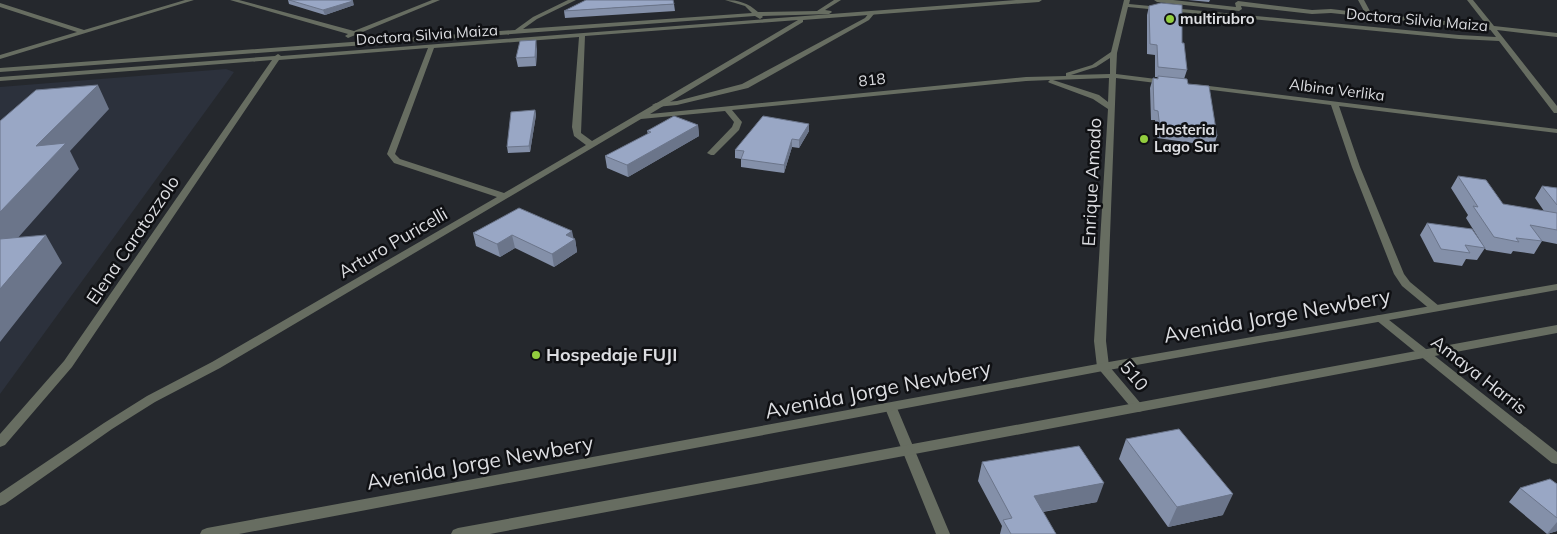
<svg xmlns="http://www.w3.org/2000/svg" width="1557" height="534" viewBox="0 0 1557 534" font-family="Mulish,sans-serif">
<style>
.built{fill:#2c313c}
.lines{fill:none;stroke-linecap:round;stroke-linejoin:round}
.service{fill:#676d61;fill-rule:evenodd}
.minor{fill:#676d61;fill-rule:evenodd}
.tertiary{fill:#676d61;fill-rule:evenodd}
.wall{fill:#8490a9}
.shaded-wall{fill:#6b758a}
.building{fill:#99a7c5;stroke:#6b758a}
.poi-dot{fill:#92cd3e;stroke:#0f1013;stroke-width:2}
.labels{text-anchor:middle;stroke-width:5;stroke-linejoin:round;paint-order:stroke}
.far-poi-label{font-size:15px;font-weight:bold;fill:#dcdde1;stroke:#0f1013;text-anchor:start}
.far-street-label{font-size:15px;fill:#dcdde1;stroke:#0f1013}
.street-label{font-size:18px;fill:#dcdde1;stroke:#0f1013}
.poi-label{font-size:18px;font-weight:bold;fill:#dcdde1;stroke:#0f1013;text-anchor:start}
.near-street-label{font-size:21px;fill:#dcdde1;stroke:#0f1013}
</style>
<rect width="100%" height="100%" fill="#25282d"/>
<path class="built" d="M226,69L234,72L0,394V87Z"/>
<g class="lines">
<path class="service" d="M1154,0H1173L1236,7L1235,3L1238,1L1312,10L1331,9L1365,13L1358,0H1364L1371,13L1493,26L1496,28L1493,30L1331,13L1312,14L1241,6L1242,9L1239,11L1157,2Z
M869,13L874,14L869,20L748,88L677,105L656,107L652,105L656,103L677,101L742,84L865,18Z"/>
<path class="minor" d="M185,0H194L0,59V55L77,32L0,7V3L84,30Z
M230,0H239L354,31L432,0H440L348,38L345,36L348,34Z
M568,0H576L537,19L523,29L752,13L745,6L725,0C739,0 748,3 758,12L817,11L834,0H841L825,10L831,11L832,12L829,14L762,16L763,17L760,19L755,16L0,72V68L515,30L533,17Z
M1016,0H1042L1039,2L803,20V22L650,114L1026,77L1066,76V73L1092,65L1111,52L1124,0H1130L1129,4L1459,35L1496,37L1467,0H1473L1494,26L1557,33V37L1497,30L1557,106V113H1554L1499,41L1459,39L1128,7L1117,53L1116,74L1164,80L1168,82L1164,84L1116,78L1106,341L1109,366L1142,405L1144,408L1142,411L1138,412L1134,411L1097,367L1094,341L1108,109L1093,99L1050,83L1048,82L1050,80L1026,81L732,110L742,122L739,130L714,155H711L707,153L732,127L734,122L725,111L641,119L220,368L155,402L112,429L5,504L0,506V493L104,423L147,396L212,362L497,197L394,163L387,154L428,48L279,60L72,367L5,445L0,447V434L64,361L272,60L0,81V77L275,56L278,54L281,56ZM798,20L592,141L581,133L585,36ZM579,37L572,127L574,136L586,145L504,193L400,159L395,154L434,48ZM1110,58V74L1071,75L1096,67ZM1109,78L1108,102L1099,95L1053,80Z
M1193,84L1557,129V133L1339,106L1360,167L1404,274L1410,282L1439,306L1440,308L1435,311L1431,310L1402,286L1394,274L1352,167L1331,105L1196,88H1193Z
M1380,315L1384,316L1557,452V464L1552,463L1376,320L1375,318L1376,316Z
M891,404L895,405L897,408L950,534H936L885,408L887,405Z"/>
<path class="tertiary" d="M1557,284V290L1103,371L239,534H200L202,530L207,528L1103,363Z
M1557,325V333L490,534H451L453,530L458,528Z"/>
</g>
<path class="wall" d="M288,0L354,5L325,15L289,4Z
M1188,0H1210L1209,2Z
M674,4L675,11L565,18L564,11Z
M1149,6L1182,43L1187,70L1184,79L1217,136L1214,146L1157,138L1155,120H1151L1150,88L1153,78L1157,79L1158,77H1155V55L1147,54V15Z
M537,49L536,66L518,67L516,58Z
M535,110L536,115L530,152L508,153L507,147Z
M809,124V131L799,148L792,147L784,173L741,167V159L735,158V150Z
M698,125L699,136L628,177L607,168L605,156L648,134L647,131Z
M1458,176L1503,204L1544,211L1535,198L1542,186L1557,188V244L1542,241L1534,254L1513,251L1511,254L1486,250L1466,218L1468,215L1451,188Z
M1427,223L1485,248L1477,260L1466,259L1462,266L1434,262L1420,235Z
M473,233L573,239H575L577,252L554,267L515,248L500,257L476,246Z
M1126,439L1223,515L1168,527L1119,459Z
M982,462L1097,502L1043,512L1056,534H1000L1002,526L978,481Z
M1557,484V531L1547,534L1509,502L1520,488Z"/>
<path class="shaded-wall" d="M353,1L354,5L325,15L323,10Z
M536,40L537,49L536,66L535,57Z
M98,85L109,109L70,151L79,169L0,258V212L36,146Z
M535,110L536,115L530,152L529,146Z
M809,124V131L799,148V140Z
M698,125L699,136L628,177L627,165Z
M792,139V147L784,173V165Z
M572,231L574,240L575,239L577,252L554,267L552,254L566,235Z
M46,235L62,263L0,342V289Z
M512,235L515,248L500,257L497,244Z
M1104,483L1097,502L1029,514L1034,496Z
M1233,494L1223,515L1168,527L1177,507Z
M1557,522V531L1547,534Z"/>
<path class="building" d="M289,0H351L353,1L323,10Z
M586,0H673L674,4L564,11Z
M1161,3L1182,5V43H1184L1187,70L1158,67L1157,45L1150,44L1149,6Z
M536,40L535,57L516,58L520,41Z
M1158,76L1187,79L1188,84L1209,86L1217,136L1160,129L1158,111L1154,110L1153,78L1158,79Z
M98,85L36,146L66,143L0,212V121L36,90Z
M535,110L529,146L507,147L511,112Z
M674,116L698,125L627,165L605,156L651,132L647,131Z
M763,116L809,124L799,140L792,139L784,165L741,159L744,151L735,150Z
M1458,176L1486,180L1503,204L1557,213V230L1530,225L1542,241L1516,238L1519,242L1494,237L1473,206L1478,207Z
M1542,186L1557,188V205Z
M519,208L572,231L566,235L575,239L552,254L512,235L497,244L473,233Z
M1427,223L1472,229L1485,248L1465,245L1470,253L1441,249Z
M46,235L0,289V239Z
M1179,429L1233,494L1177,507L1126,439Z
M1079,446L1104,483L1034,496L1056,534H1011L1003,520L1012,518L982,462Z
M1550,479L1557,484V518L1520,488Z"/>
<g class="poi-dot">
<circle cx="1170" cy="19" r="5"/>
<circle cx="1144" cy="139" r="5"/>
<circle cx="536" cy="355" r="5"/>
</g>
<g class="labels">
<g class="far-poi-label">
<text x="1180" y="24">multirubro</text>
<text x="1154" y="135">Hosteria<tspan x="1154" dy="17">Lago Sur</tspan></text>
</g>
<g class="far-street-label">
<text transform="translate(1417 20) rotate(5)" y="5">Doctora Silvia Maiza</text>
<text transform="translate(427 35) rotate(-4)" y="5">Doctora Silvia Maiza</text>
<text transform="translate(872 80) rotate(-6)" y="5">818</text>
<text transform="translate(1337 90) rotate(7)" y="5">Albina Verlika</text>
</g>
<g class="street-label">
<text transform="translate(1092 182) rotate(-87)" y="6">Enrique Amado</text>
<text transform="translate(133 240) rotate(-56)" y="6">Elena Caratozzolo</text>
<text transform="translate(393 243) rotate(-30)" y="6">Arturo Puricelli</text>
<text transform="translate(1479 375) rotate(38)" y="6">Amaya Harris</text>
<text transform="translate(1134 376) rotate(50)" y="6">510</text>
</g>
<g class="poi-label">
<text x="546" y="361">Hospedaje FUJI</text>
</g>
<g class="near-street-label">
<text transform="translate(1277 316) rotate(-10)" y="7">Avenida Jorge Newbery</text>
<text transform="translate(878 390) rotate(-11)" y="7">Avenida Jorge Newbery</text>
<text transform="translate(480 463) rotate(-10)" y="7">Avenida Jorge Newbery</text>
</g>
</g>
</svg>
